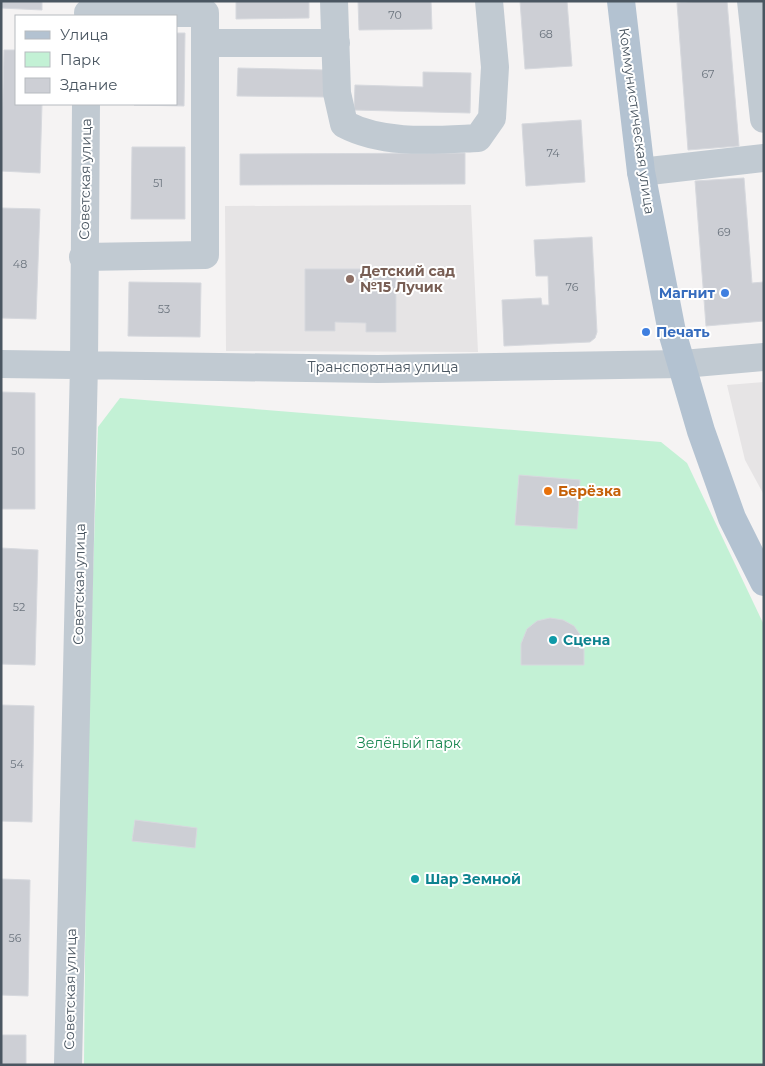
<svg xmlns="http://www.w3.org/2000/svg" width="765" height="1066" viewBox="0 0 765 1066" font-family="Montserrat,sans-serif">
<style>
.education{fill:#e6e4e5}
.green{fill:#c3f1d5}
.building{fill:#cdcfd5;stroke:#d7d9de}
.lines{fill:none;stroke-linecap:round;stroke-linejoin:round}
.minor{stroke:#c1cad2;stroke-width:28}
.major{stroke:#b3c2d1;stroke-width:28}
.education-dot{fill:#8d6e63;stroke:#fff;stroke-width:2}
.shop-dot{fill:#3f7fe0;stroke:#fff;stroke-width:2}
.food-dot{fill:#e8710a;stroke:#fff;stroke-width:2}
.culture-dot{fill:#0f9aa8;stroke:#fff;stroke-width:2}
.labels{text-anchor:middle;stroke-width:4;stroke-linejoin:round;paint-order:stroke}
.number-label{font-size:11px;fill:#6b747e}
.street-label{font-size:14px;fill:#4a5661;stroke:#fff}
.education-label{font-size:14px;font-weight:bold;fill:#785e54;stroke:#fff;text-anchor:start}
.shop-label{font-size:14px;font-weight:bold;fill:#366cbe;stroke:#fff;text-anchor:end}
.food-label{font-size:14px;font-weight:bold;fill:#c56008;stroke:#fff;text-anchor:start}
.culture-label{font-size:14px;font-weight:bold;fill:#0d838f;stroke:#fff;text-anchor:start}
.park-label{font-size:14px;fill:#17864f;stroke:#fff}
</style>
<rect width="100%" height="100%" fill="#f5f3f3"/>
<path class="education" d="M471,205L478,352L226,351L225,206Z
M764,382V495L745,460L727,385Z"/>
<path class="green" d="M120,398L661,442L687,463L764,625V1065H84L87,750L98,427Z"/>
<path class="building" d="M2,1H42V10L1,8Z
M236,1H309V18L236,19Z
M358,1H431L432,29L359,30Z
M520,1H567L572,66L525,69Z
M698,1H727L739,146L688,150L677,3Z
M176,33H185L184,106L134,105L176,104Z
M4,50H16V104H42L40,173L1,171Z
M238,68L326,70V97L237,96Z
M423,72L471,73L470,113L354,110L355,85L423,87Z
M581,120L585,182L526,186L522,124Z
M132,147H185V219H131Z
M465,153V184L240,185V154Z
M744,178L752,283L764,282V321L706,326L695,181Z
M1,208L40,209L36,319L1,318Z
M592,237L597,332L595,338L590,342L504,346L502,300L541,298L542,305H549L548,276H536L534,240Z
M305,269H396V332H366V323L335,322V331H305Z
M129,282L201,283L200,337L128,336Z
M1,392L35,393V509H1Z
M519,475L580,480L577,529L515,525Z
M1,548L38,550L35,665L1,664Z
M550,618L563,620L574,626L581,636L584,643V665H521V644L527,629L537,621Z
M1,705L34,706L32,822L1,821Z
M135,820L197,828L195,848L132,841Z
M1,879L30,880L28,996L1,995Z
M1,1035H26V1065H1Z"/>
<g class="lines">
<path class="minor" d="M334,1L337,93L344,124C384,145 434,140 478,138L492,118L495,67L489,1
M751,1L764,119
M205,43H336
M641,172L764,158
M83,257L205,255V13H88
M1,364L378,369L683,364L764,357
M68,1065L84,364L86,104"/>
<path class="major" d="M621,1L641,172L672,332L701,431L732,518L764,582"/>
</g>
<circle class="education-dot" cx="350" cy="279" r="5"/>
<g class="shop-dot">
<circle cx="725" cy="293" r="5"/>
<circle cx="646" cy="332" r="5"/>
</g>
<circle class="food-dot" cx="548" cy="491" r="5"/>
<g class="culture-dot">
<circle cx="553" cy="640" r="5"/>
<circle cx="415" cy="879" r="5"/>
</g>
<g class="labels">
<g class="number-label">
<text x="395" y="19">70</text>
<text x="546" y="38">68</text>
<text x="708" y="78">67</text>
<text x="553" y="157">74</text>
<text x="158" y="187">51</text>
<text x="724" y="236">69</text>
<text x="20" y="268">48</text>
<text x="572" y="291">76</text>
<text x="164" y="313">53</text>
<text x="18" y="455">50</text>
<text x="19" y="611">52</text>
<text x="17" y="768">54</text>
<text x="15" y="942">56</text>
</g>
<g class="street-label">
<text transform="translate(637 121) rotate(82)" y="5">Коммунистическая улица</text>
<text transform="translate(85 179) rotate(-89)" y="5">Советская улица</text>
<text x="383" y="372">Транспортная улица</text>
<text transform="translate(79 584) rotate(-89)" y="5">Советская улица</text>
<text transform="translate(70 989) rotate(-89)" y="5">Советская улица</text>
</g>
<g class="education-label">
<text x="360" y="276">Детский сад<tspan x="360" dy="16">№15 Лучик</tspan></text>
</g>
<g class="shop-label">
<text x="715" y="298">Магнит</text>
<text x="656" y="337" text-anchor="start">Печать</text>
</g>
<g class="food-label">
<text x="558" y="496">Берёзка</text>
</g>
<g class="culture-label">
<text x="563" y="645">Сцена</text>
<text x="425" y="884">Шар Земной</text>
</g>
<g class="park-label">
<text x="409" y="748">Зелёный парк</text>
</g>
</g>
<rect width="765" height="1066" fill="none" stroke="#4a5661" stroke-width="5"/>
<rect x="15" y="15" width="162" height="90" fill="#ffffff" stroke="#b7bbc0"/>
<rect x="25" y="31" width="25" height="8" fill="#b3c2d1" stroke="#b7bbc0"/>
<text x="60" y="40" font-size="15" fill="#4a5661">Улица</text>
<rect x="25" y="52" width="25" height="15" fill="#c3f1d5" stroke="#b7bbc0"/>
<text x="60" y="65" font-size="15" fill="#4a5661">Парк</text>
<rect x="25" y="78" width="25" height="15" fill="#cdcfd5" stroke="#b7bbc0"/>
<text x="60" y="90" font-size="15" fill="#4a5661">Здание</text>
</svg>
